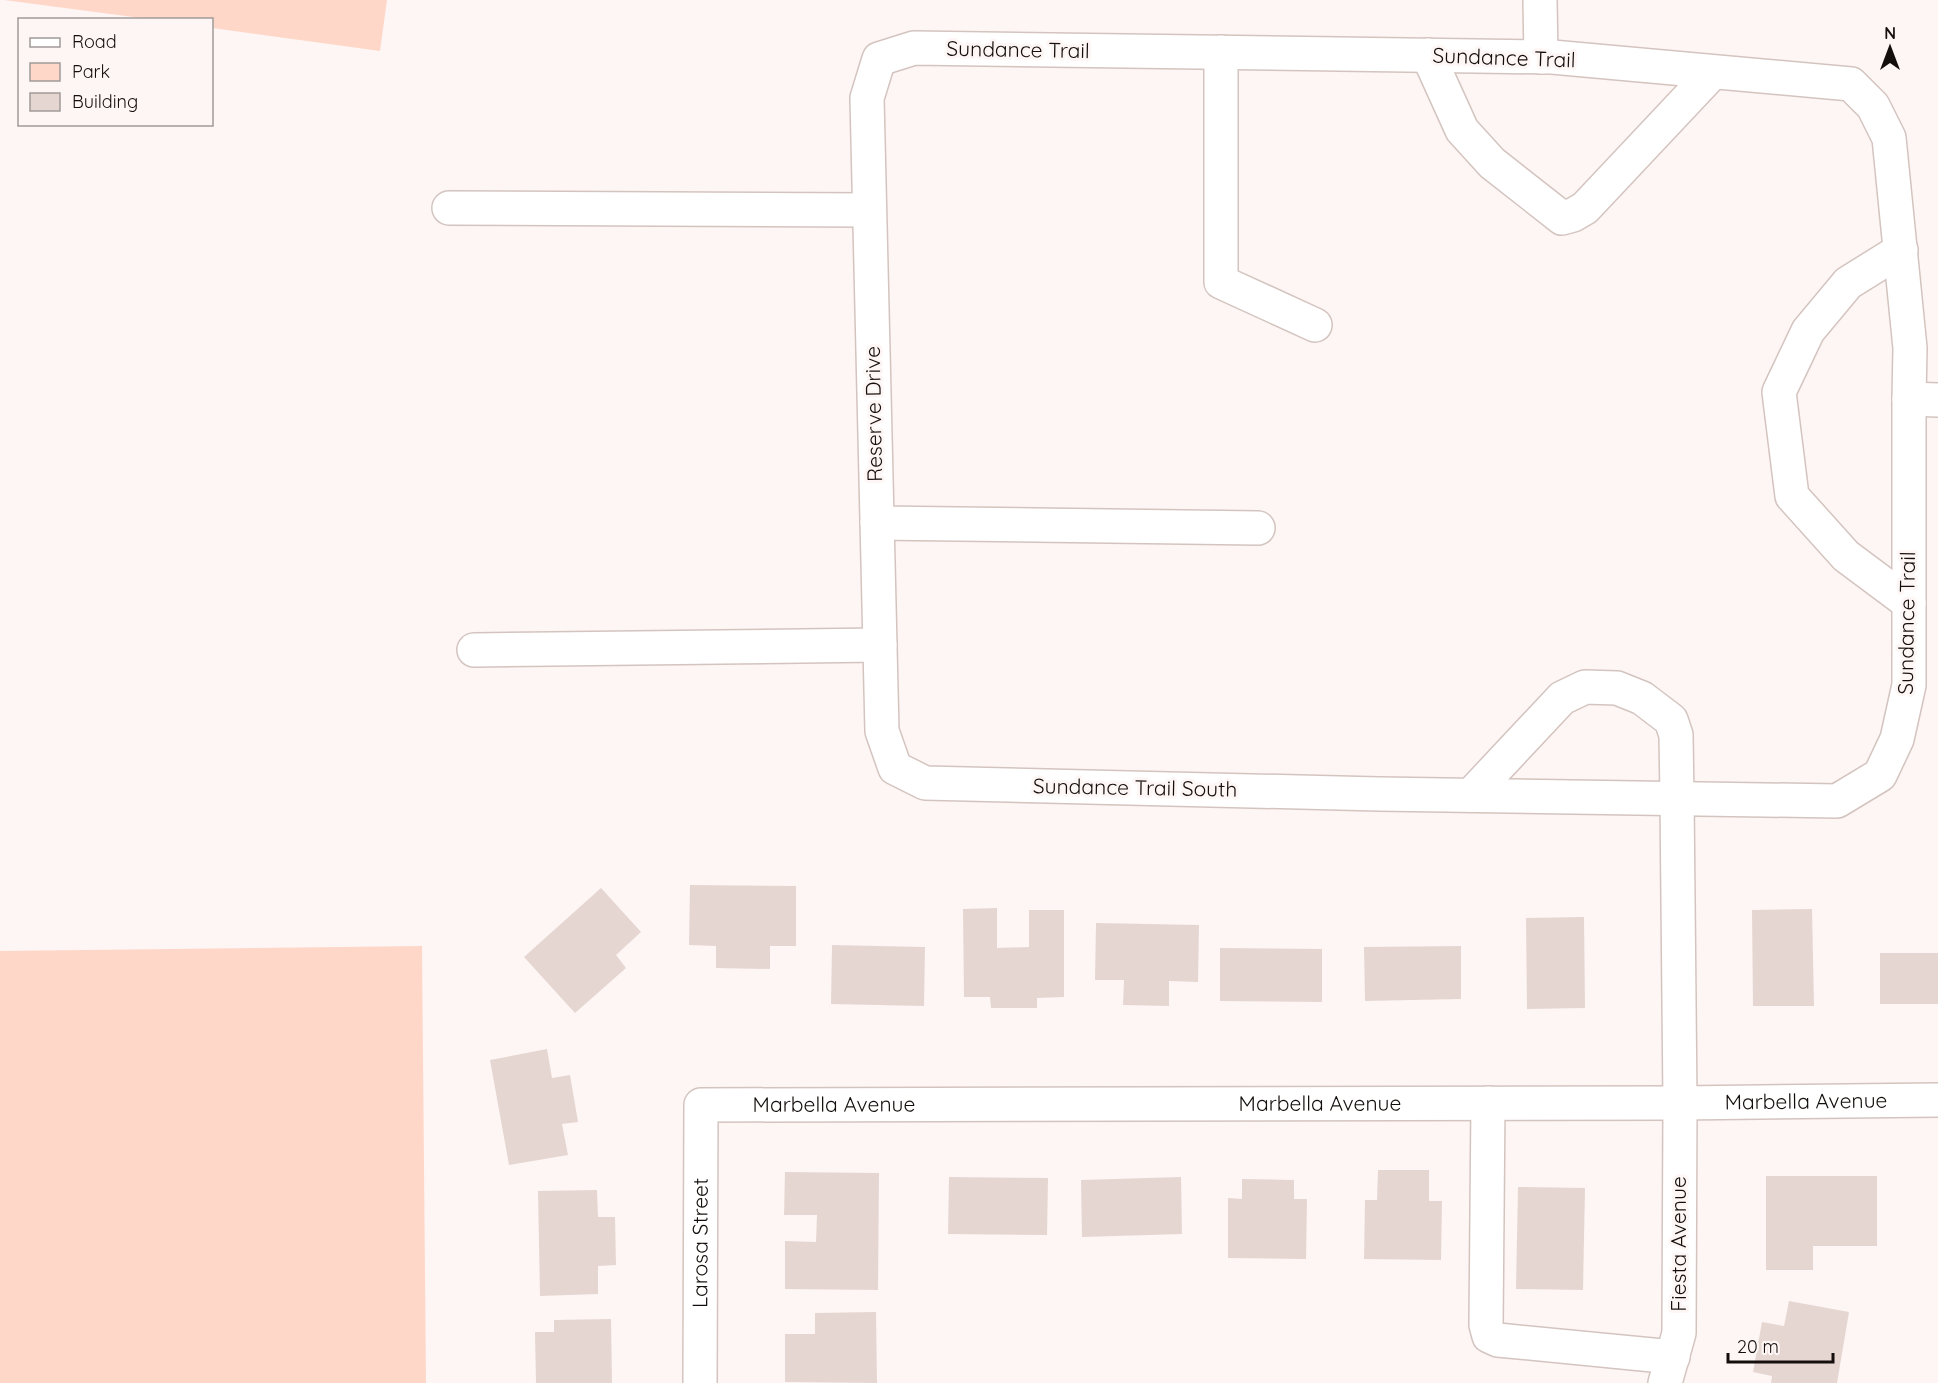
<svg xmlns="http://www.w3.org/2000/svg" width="1938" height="1383" font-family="Quicksand,sans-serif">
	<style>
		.green { fill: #ffd7c9 }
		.building { fill: #e6d6d1 }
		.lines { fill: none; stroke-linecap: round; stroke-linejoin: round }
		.minor-casing { stroke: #d4c4bf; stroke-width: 36 }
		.minor { stroke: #fff; stroke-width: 33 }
		.labels { text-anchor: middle; stroke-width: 6; stroke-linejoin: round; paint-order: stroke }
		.street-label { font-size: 21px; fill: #140f0d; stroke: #fdf6f4 }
	</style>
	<rect width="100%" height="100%" fill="#fdf6f4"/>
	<g class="green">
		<path d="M 4,0 L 387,0 L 380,51 L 212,28 L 212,20 L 148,19 Z"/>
		<path d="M 422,946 L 426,1383 L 0,1383 L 0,951 Z"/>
	</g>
	<g class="building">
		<path d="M 690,885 L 796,886 L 796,946 L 770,946 L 770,969 L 716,968 L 716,946 L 689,945 Z"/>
		<path d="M 601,888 L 641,932 L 616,955 L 626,968 L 575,1013 L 524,957 Z"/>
		<path d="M 997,908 L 997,948 L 1029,947 L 1029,910 L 1064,910 L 1064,997 L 1037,998 L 1037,1008 L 991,1008 L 990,997 L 964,997 L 963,909 Z"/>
		<path d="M 1812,909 L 1814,1006 L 1753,1006 L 1752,910 Z"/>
		<path d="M 1584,917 L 1585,1008 L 1527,1009 L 1526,918 Z"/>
		<path d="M 1096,923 L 1199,925 L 1198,982 L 1169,981 L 1169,1006 L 1123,1005 L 1124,980 L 1095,980 Z"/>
		<path d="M 832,945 L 925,947 L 924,1006 L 831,1004 Z"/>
		<path d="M 1461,946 L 1461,999 L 1365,1001 L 1364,947 Z"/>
		<path d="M 1220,948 L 1322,949 L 1322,1002 L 1220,1001 Z"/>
		<rect x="1880" y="953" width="58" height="51"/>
		<path d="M 547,1049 L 552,1078 L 570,1075 L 578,1122 L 562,1124 L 568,1155 L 509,1165 L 490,1060 Z"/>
		<path d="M 1378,1170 L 1429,1170 L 1429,1201 L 1442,1201 L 1441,1260 L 1364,1259 L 1365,1200 L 1377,1200 Z"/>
		<path d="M 785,1172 L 879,1173 L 878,1290 L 785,1289 L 785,1241 L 816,1242 L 817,1215 L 784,1215 Z"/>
		<path d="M 1766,1176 L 1877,1176 L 1877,1246 L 1813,1246 L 1813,1270 L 1766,1270 Z"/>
		<path d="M 949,1177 L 1048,1178 L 1047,1235 L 948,1234 Z"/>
		<path d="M 1181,1177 L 1182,1234 L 1082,1237 L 1081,1180 Z"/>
		<path d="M 1242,1179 L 1294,1180 L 1294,1199 L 1307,1199 L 1306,1259 L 1228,1258 L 1228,1198 L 1242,1199 Z"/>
		<path d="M 1518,1187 L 1585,1188 L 1583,1290 L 1516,1289 Z"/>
		<path d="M 597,1190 L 598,1217 L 615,1217 L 616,1265 L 598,1266 L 598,1294 L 540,1296 L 538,1191 Z"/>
		<path d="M 1789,1301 L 1849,1312 L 1837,1383 L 1771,1383 L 1772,1376 L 1753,1372 L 1762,1322 L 1784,1326 Z"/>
		<path d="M 876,1312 L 877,1383 L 785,1382 L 785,1334 L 815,1334 L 815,1313 Z"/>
		<path d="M 611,1319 L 612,1383 L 536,1383 L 535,1332 L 554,1332 L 554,1320 Z"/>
	</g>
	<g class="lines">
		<defs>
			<g id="minor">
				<path d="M 1540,0 L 1541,57"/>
				<path d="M 914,48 L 1552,57 L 1851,84 L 1873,106 L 1889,138 L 1910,348 L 1909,399 L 1909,685 L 1897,739 L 1880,775 L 1837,801 L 1379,794 L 925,783 L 895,768 L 882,731 L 867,98 L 879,59 Z"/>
				<path d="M 1221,52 L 1221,282 L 1315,325"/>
				<path d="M 1428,55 L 1462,130 L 1492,163 L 1562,218 L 1573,215 L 1585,208 L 1713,72"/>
				<path d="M 449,208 L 869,210"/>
				<path d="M 1901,250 L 1848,283 L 1808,331 L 1779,392 L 1792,496 L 1846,556 L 1909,603"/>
				<path d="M 1909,399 L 1938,400"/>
				<path d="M 877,523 L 1258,528"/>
				<path d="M 474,650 L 880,645"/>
				<path d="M 1471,795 L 1562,698 L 1585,687 L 1617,688 L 1642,698 L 1671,720 L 1676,735 L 1677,798 L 1680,1103 L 1679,1333 L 1665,1383"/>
				<path d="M 1488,1103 L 1486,1325 L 1489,1336 L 1498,1340 L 1673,1357"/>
				<path id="s1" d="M 700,1383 L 701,1105 L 1680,1103 L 1938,1100"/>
			</g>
		</defs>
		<use href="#minor" class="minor-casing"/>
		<use href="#minor" class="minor"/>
	</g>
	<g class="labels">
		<g class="street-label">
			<text transform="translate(1018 50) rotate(1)" y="7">Sundance Trail</text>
			<text transform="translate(1504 58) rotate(2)" y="7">Sundance Trail</text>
			<text transform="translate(874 414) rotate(-91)" y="7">Reserve Drive</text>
			<text transform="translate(1907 623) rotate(-89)" y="7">Sundance Trail</text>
			<text transform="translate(1135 788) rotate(1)" y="7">Sundance Trail South</text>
			<text dy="7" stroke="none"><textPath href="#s1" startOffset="1383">Marbella Avenue</textPath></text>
			<text dy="7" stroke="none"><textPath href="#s1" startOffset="897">Marbella Avenue</textPath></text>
			<text dy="7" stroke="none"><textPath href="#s1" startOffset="411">Marbella Avenue</textPath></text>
			<text dy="7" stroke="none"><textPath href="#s1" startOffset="140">Larosa Street</textPath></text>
			<text transform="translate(1679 1244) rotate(-90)" y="7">Fiesta Avenue</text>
		</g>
	</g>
	<rect x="18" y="18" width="195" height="108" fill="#fdf6f4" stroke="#a09a98" stroke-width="1.5"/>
	<rect x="30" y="38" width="30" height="9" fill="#ffffff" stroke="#a09a98" stroke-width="1.5"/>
	<text x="72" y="48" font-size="18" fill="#140f0d">Road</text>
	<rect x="30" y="63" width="30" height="18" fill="#ffd7c9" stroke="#a09a98" stroke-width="1.5"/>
	<text x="72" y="78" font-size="18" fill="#140f0d">Park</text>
	<rect x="30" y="93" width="30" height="18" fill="#e6d6d1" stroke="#a09a98" stroke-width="1.5"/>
	<text x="72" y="108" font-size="18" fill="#140f0d">Building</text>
	<g transform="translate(1890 48)" stroke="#fdf6f4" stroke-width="4.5" paint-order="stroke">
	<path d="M0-4.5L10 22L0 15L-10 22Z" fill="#140f0d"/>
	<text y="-9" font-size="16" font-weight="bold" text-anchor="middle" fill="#140f0d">N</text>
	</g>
	<path d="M1728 1353v9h105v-9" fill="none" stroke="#140f0d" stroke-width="3"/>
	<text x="1737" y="1353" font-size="18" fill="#140f0d" stroke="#fdf6f4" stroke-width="4.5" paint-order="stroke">20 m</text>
</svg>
